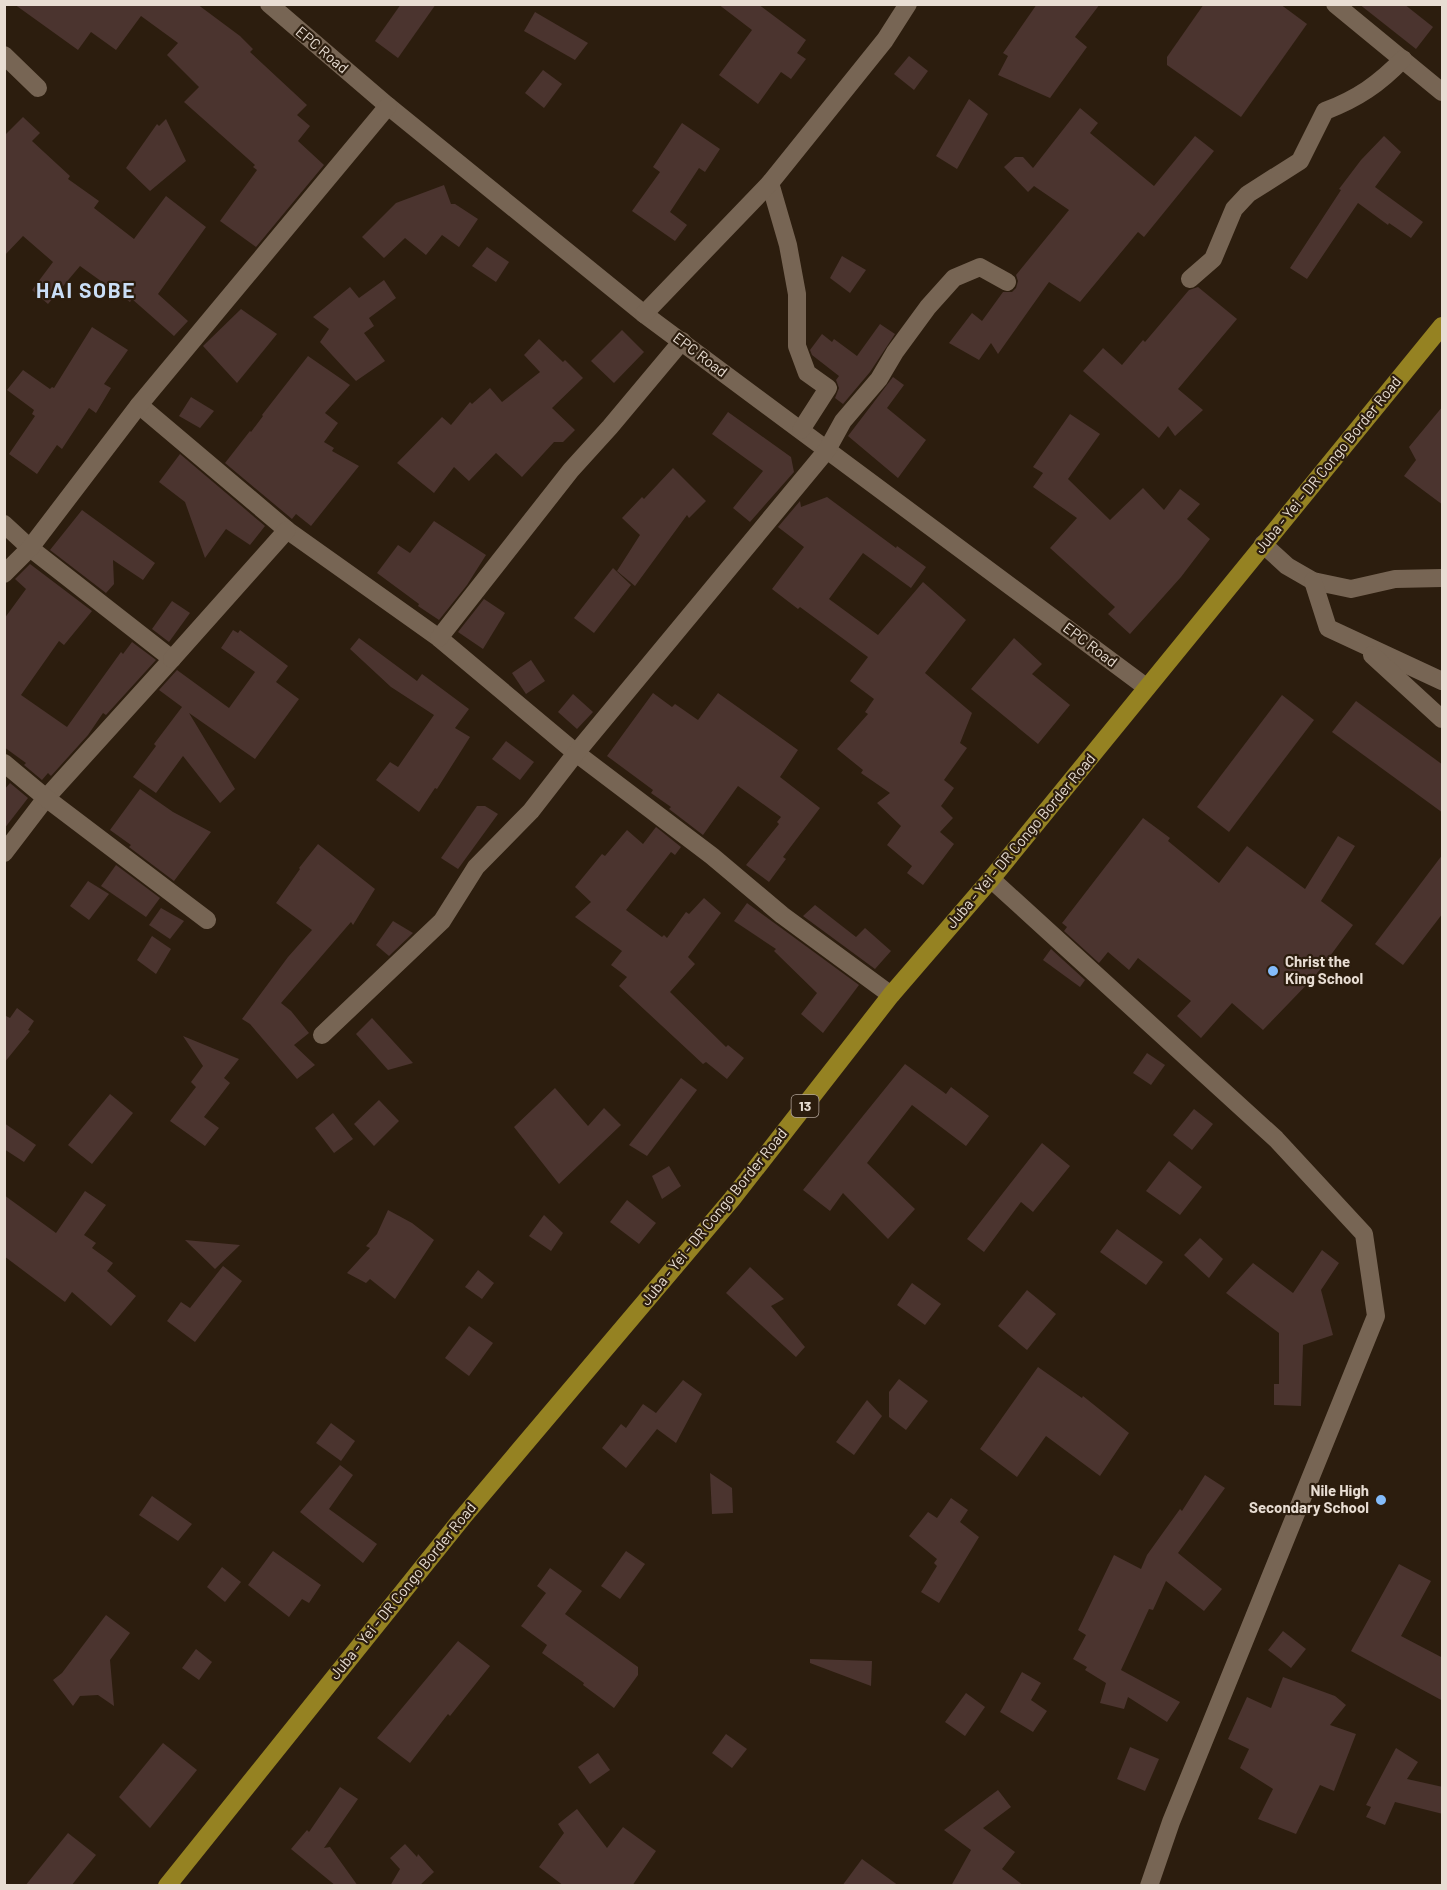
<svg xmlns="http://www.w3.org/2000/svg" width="1447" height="1890" font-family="Barlow,sans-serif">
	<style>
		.building { fill: #4b342f }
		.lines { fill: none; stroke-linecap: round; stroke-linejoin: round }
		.minor { stroke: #776554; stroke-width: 18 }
		.tertiary { stroke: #776554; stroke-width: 18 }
		.primary { stroke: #958222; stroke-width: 18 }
		.poi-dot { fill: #84bcfb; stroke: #2c1d0e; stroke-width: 2 }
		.labels { text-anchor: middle; stroke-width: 4.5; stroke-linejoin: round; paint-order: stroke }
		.shield { fill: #2c1d0e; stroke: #b0a398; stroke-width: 1.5 }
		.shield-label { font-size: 14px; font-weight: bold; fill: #e8ddd3 }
		.street-label { font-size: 15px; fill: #e8ddd3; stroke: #2c1d0e }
		.poi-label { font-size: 15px; font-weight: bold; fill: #e8ddd3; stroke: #2c1d0e; text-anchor: start }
		.district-label { font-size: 21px; font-weight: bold; letter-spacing: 1.5px; fill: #cadef6; stroke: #2c1d0e }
	</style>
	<rect width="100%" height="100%" fill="#2c1d0e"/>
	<g class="building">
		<path d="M 14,4 L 197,4 L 240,36 L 253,49 L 250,52 L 307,105 L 297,115 L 310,126 L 298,141 L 324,165 L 256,247 L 220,221 L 257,170 L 253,167 L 255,165 L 184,102 L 199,87 L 167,55 L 178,43 L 141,16 L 116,50 L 91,32 L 78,50 Z"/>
		<path d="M 401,4 L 436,4 L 398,58 L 375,41 Z"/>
		<path d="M 718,4 L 758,4 L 806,40 L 797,53 L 806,59 L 791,79 L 781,72 L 758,104 L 719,75 L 752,30 Z"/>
		<path d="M 1037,4 L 1100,4 L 1075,37 L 1087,47 L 1050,98 L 998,75 L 1008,56 L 1003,53 Z"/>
		<path d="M 1204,4 L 1280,4 L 1307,24 L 1241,117 L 1167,65 L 1167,57 Z"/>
		<path d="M 1359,4 L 1404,4 L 1433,27 L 1416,49 Z"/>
		<path d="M 535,12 L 588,43 L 575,60 L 524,31 Z"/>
		<path d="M 909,56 L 928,71 L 914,90 L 894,74 Z"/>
		<path d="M 543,70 L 562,84 L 544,108 L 525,93 Z"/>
		<path d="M 969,99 L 988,114 L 957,169 L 936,156 Z"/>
		<path d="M 1080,108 L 1098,123 L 1090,133 L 1154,186 L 1195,136 L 1214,151 L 1144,237 L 1138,232 L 1080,302 L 1049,282 L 998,354 L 991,343 L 979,360 L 949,343 L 972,313 L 982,321 L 1003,292 L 1012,292 L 1016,288 L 1018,281 L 1016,275 L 1069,210 L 1034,186 L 1028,192 L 1004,167 L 1015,157 L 1023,157 L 1033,168 Z"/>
		<path d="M 23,117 L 40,133 L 32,141 L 70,176 L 68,179 L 99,201 L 94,208 L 134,239 L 166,196 L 206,227 L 158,294 L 188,321 L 174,336 L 132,299 L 130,302 L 80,266 L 48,304 L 32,290 L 53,262 L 23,236 L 4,256 L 4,136 Z"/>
		<path d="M 166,119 L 186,161 L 150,191 L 126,168 L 157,124 L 159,126 Z"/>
		<path d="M 682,123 L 720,149 L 705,172 L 699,168 L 670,212 L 687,225 L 675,241 L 632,211 L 660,172 L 653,167 Z"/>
		<path d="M 1384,136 L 1401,152 L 1375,187 L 1423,222 L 1411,238 L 1389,223 L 1388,225 L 1358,203 L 1307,279 L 1290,268 L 1341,190 L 1339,189 L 1361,160 Z"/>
		<path d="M 444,185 L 451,204 L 455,204 L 478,219 L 459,247 L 442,235 L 426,255 L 405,238 L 384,258 L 362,237 L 396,203 Z"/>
		<path d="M 487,247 L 509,262 L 496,282 L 472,266 Z"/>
		<path d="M 842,256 L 866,270 L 850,293 L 830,278 Z"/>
		<path d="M 384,280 L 396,298 L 369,318 L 374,326 L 364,333 L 385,361 L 356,381 L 320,342 L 329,329 L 313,317 L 350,287 L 359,298 Z"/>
		<path d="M 1198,287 L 1237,319 L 1178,389 L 1203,410 L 1175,436 L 1168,426 L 1159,438 L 1083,371 L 1103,348 L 1122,365 L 1143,340 L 1145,342 L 1189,290 Z"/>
		<path d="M 241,309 L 277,334 L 237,383 L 203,346 Z"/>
		<path d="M 880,324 L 895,334 L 870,372 L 843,404 L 835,398 L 839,388 L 836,380 L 839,376 L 812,355 L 810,350 L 822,334 L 832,342 L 834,339 L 857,356 Z"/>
		<path d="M 92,327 L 128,350 L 104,384 L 111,388 L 96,413 L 89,408 L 62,449 L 57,445 L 37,474 L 9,454 L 35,416 L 32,414 L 34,410 L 7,390 L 23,370 L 50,389 L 52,387 L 54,388 Z"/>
		<path d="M 622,330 L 644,352 L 614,383 L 591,361 Z"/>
		<path d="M 539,339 L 563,362 L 565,360 L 583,378 L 552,408 L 575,430 L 563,442 L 554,442 L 522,477 L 496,453 L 469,481 L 454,467 L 434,493 L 397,463 L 442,417 L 451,425 L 470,402 L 472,404 L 490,388 L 502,402 L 540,372 L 524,355 Z"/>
		<path d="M 308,356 L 350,385 L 325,413 L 338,423 L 324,442 L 334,448 L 332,451 L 359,466 L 311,526 L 296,514 L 292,519 L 225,463 L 250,431 L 251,432 L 263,416 L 262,415 Z"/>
		<path d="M 893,377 L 904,385 L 887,408 L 926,440 L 898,478 L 848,436 Z"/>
		<path d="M 191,397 L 214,411 L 200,428 L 179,416 Z"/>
		<path d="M 1443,406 L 1443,505 L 1404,476 L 1416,460 L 1409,447 Z"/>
		<path d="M 728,412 L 791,457 L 794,472 L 750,522 L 733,508 L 763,471 L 712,434 Z"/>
		<path d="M 1070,414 L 1100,434 L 1068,479 L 1110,520 L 1143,488 L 1164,510 L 1180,489 L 1200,504 L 1187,519 L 1210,539 L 1181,577 L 1130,634 L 1108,614 L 1115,607 L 1050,548 L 1077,518 L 1033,487 L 1043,473 L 1033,467 Z"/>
		<path d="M 180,454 L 265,526 L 250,545 L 226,529 L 205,558 L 185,502 L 159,482 Z"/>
		<path d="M 673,468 L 706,501 L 689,518 L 687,515 L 635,586 L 617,571 L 640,535 L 622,518 L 642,497 L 644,499 Z"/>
		<path d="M 827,497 L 896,548 L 897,546 L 926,567 L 911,588 L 863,553 L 829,599 L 878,635 L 923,582 L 966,620 L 925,673 L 972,713 L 960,743 L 967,748 L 944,780 L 954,788 L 941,806 L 953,818 L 940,832 L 954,844 L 923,885 L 907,873 L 912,866 L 887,845 L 901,826 L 877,803 L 890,793 L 861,773 L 863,770 L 837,749 L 868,714 L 865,712 L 874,699 L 850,681 L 868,657 L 800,607 L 798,609 L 772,589 L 804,547 L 778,527 L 800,501 L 801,507 Z"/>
		<path d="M 82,510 L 155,563 L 143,580 L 113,560 L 114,584 L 106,593 L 50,550 Z"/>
		<path d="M 434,521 L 486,555 L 467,585 L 439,620 L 418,606 L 419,604 L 377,573 L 398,545 L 410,553 Z"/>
		<path d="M 30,564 L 92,611 L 64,645 L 59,641 L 21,695 L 67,727 L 121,652 L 123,654 L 132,642 L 156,660 L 106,715 L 103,713 L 88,735 L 51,776 L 48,773 L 42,780 L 24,765 L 26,763 L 4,747 L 4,619 L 26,589 L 15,579 Z"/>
		<path d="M 613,568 L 631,585 L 594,633 L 574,618 Z"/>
		<path d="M 484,599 L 505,613 L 483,649 L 458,632 Z"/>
		<path d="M 172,601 L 190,613 L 169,642 L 152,629 Z"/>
		<path d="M 233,630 L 238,633 L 240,630 L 288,666 L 276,682 L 299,699 L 255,759 L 189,713 L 235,789 L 220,803 L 183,756 L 156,793 L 133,777 L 156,746 L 154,744 L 182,707 L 159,690 L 177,670 L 229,708 L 255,672 L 221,648 Z"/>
		<path d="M 359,638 L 417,681 L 422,674 L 469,709 L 455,728 L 470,737 L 437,789 L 435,788 L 419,812 L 376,780 L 390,762 L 398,767 L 434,715 L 391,687 L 350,649 Z"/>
		<path d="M 1014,638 L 1042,664 L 1032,674 L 1070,705 L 1038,744 L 971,689 Z"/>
		<path d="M 531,660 L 545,681 L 526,694 L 512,673 Z"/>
		<path d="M 653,693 L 672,707 L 675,704 L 698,720 L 718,693 L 798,750 L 780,777 L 820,808 L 783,857 L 786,859 L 769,882 L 746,865 L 779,824 L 777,822 L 781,817 L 738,786 L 703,835 L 669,809 L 671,807 L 651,793 L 653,790 L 607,756 Z"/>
		<path d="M 573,694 L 593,712 L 577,729 L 558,712 Z"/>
		<path d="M 1282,695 L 1314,720 L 1229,832 L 1197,807 Z"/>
		<path d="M 1356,701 L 1443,765 L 1443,813 L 1332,732 Z"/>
		<path d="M 506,741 L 534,762 L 520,780 L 492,759 Z"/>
		<path d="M 10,783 L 28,798 L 4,829 L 4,790 Z"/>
		<path d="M 140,789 L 173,812 L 211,832 L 174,881 L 129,847 L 131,845 L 110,830 Z"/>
		<path d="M 477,806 L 485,806 L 498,814 L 458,869 L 441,858 Z"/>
		<path d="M 1143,818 L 1170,838 L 1168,841 L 1219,883 L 1247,846 L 1305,889 L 1338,836 L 1355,846 L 1321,901 L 1353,925 L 1316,975 L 1263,1030 L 1232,1003 L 1201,1038 L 1177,1016 L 1191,1001 L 1138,958 L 1129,970 L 1108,952 L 1099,963 L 1064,931 L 1067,927 L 1062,923 Z"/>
		<path d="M 656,827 L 681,847 L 675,855 L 671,852 L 626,910 L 662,937 L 664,935 L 667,938 L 686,912 L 689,914 L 704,898 L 721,913 L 688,957 L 695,964 L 670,992 L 726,1047 L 728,1045 L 744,1058 L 727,1079 L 706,1062 L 703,1064 L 619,986 L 627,977 L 611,965 L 622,951 L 575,917 L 591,902 L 575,887 L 602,854 L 605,856 L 627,830 L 643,844 Z"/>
		<path d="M 318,844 L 375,889 L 353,925 L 351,922 L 281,1003 L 291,1011 L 309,1033 L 294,1045 L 315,1065 L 297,1079 L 250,1024 L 242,1019 L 288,957 L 312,930 L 276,903 L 300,869 L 299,868 Z"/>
		<path d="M 1443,854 L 1443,913 L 1403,965 L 1375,944 Z"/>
		<path d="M 116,865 L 160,898 L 146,917 L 101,886 Z"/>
		<path d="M 88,881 L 109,894 L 89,920 L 70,906 Z"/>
		<path d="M 747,903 L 859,985 L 823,1033 L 801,1014 L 817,993 L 774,951 L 776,949 L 734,921 Z"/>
		<path d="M 815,905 L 856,937 L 865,928 L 891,951 L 875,969 L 803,916 Z"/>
		<path d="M 161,908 L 184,921 L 170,939 L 149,925 Z"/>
		<path d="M 393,921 L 413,933 L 389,956 L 376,945 Z"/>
		<path d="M 152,936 L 171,949 L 156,974 L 137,960 Z"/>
		<path d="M 1051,949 L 1085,980 L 1080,987 L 1043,960 Z"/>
		<path d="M 17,1008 L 34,1021 L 28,1030 L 30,1031 L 4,1063 L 4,1015 L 10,1018 Z"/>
		<path d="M 372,1018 L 413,1063 L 388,1070 L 356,1034 Z"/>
		<path d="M 183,1036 L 239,1059 L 224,1078 L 230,1083 L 204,1117 L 219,1128 L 205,1146 L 170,1121 L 196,1087 L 191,1082 L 203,1066 Z"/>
		<path d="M 1147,1053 L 1165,1065 L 1151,1085 L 1133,1073 Z"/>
		<path d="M 905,1064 L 946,1094 L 951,1087 L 989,1116 L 966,1146 L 912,1105 L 867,1163 L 915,1209 L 888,1239 L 843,1193 L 830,1211 L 803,1190 Z"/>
		<path d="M 681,1078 L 697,1090 L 647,1156 L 629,1145 Z"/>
		<path d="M 555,1088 L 588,1126 L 604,1108 L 621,1125 L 559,1184 L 514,1127 Z"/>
		<path d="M 110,1094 L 133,1113 L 92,1164 L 68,1145 Z"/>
		<path d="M 379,1100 L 399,1121 L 374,1146 L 354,1124 Z"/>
		<path d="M 1194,1109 L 1213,1124 L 1192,1150 L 1173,1135 Z"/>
		<path d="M 333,1113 L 353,1139 L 334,1153 L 315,1128 Z"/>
		<path d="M 4,1123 L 36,1145 L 24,1162 L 4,1149 Z"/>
		<path d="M 1042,1143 L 1070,1166 L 1033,1212 L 1021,1202 L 984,1252 L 967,1239 Z"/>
		<path d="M 1169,1161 L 1202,1187 L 1180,1215 L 1146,1191 Z"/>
		<path d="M 669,1166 L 681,1186 L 662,1199 L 652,1176 Z"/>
		<path d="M 85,1191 L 106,1205 L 84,1235 L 96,1243 L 92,1248 L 113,1263 L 107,1271 L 136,1296 L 111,1326 L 72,1292 L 65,1302 L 4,1256 L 4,1195 L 56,1233 Z"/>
		<path d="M 627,1200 L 656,1223 L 639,1244 L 610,1222 Z"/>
		<path d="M 388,1210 L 412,1223 L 434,1240 L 395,1299 L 370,1279 L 366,1283 L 347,1273 L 370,1248 L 366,1246 L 377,1234 Z"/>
		<path d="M 544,1215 L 563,1233 L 551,1251 L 529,1236 Z"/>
		<path d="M 1117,1229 L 1163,1262 L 1146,1285 L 1100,1252 Z"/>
		<path d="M 1200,1238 L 1223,1259 L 1209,1278 L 1184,1255 Z"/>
		<path d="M 185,1240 L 240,1245 L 215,1269 Z"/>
		<path d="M 1322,1250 L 1339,1263 L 1321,1290 L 1333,1335 L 1303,1345 L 1301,1406 L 1274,1405 L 1274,1384 L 1279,1384 L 1279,1333 L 1226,1293 L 1253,1263 L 1293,1293 Z"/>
		<path d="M 223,1266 L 242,1281 L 195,1342 L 167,1321 L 181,1302 L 190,1308 Z"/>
		<path d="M 750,1267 L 784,1299 L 771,1306 L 805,1347 L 796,1357 L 726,1293 Z"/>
		<path d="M 478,1270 L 494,1283 L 482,1299 L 465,1287 Z"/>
		<path d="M 912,1283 L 941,1304 L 925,1325 L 897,1305 Z"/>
		<path d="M 1027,1290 L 1056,1314 L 1027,1350 L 998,1326 Z"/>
		<path d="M 469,1326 L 493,1343 L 469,1376 L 445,1358 Z"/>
		<path d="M 1038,1367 L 1082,1398 L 1083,1396 L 1129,1433 L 1100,1476 L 1046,1436 L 1017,1477 L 980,1449 Z"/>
		<path d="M 899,1379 L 928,1401 L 906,1430 L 889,1417 L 889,1392 Z"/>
		<path d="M 683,1380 L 702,1394 L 676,1443 L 657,1429 L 626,1468 L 602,1448 L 621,1424 L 626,1428 L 643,1404 L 656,1413 Z"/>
		<path d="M 867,1400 L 882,1416 L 854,1455 L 836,1442 Z"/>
		<path d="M 331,1423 L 355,1441 L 341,1461 L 316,1443 Z"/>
		<path d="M 340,1465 L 353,1475 L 329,1509 L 377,1544 L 363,1563 L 300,1512 Z"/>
		<path d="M 710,1473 L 732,1488 L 733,1513 L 712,1514 Z"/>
		<path d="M 1205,1475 L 1225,1488 L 1178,1553 L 1222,1589 L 1204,1611 L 1166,1581 L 1153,1610 L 1149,1609 L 1121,1670 L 1180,1702 L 1167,1722 L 1128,1697 L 1124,1709 L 1100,1703 L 1106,1683 L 1085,1670 L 1087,1667 L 1073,1659 L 1086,1635 L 1078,1630 L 1114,1555 L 1141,1569 L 1147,1555 L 1180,1509 L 1182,1511 Z"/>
		<path d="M 152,1496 L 192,1524 L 178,1541 L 139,1515 Z"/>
		<path d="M 951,1498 L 968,1510 L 960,1522 L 979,1537 L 939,1603 L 921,1592 L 937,1566 L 934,1563 L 937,1559 L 909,1536 L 928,1512 L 937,1518 Z"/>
		<path d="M 273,1551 L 321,1585 L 309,1603 L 302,1599 L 289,1617 L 248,1585 Z"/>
		<path d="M 626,1551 L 645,1564 L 620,1599 L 601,1586 Z"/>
		<path d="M 1399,1564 L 1431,1581 L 1401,1636 L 1443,1658 L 1443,1701 L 1351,1651 Z"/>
		<path d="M 222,1567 L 241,1582 L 225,1602 L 207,1587 Z"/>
		<path d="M 550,1568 L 582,1591 L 565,1614 L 638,1667 L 638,1675 L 614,1708 L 583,1685 L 584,1683 L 542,1653 L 547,1645 L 521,1626 L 546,1593 L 537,1586 Z"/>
		<path d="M 106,1615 L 130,1633 L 110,1660 L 114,1706 L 98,1695 L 80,1696 L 73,1706 L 53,1680 L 62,1673 Z"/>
		<path d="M 1283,1631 L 1306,1649 L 1291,1668 L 1268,1650 Z"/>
		<path d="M 458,1641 L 490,1666 L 450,1716 L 448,1714 L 410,1763 L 377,1738 Z"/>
		<path d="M 196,1649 L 212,1662 L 199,1680 L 182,1668 Z"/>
		<path d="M 810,1659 L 872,1661 L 871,1686 L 810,1663 Z"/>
		<path d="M 1022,1672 L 1041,1683 L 1031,1700 L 1047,1711 L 1033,1732 L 1000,1712 Z"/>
		<path d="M 1283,1677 L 1335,1696 L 1346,1705 L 1330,1725 L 1356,1734 L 1334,1791 L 1320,1785 L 1296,1834 L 1258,1819 L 1273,1789 L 1240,1768 L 1249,1749 L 1228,1739 L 1247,1697 L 1271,1708 Z"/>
		<path d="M 966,1693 L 985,1707 L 965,1736 L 945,1722 Z"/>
		<path d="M 726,1734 L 747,1749 L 732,1768 L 712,1753 Z"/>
		<path d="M 163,1743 L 197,1770 L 150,1828 L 119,1797 Z"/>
		<path d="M 1130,1747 L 1159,1759 L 1145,1791 L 1117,1779 Z"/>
		<path d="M 1396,1748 L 1418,1762 L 1407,1779 L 1443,1787 L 1443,1814 L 1395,1802 L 1385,1825 L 1366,1817 L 1371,1807 L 1366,1805 Z"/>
		<path d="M 598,1753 L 610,1770 L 590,1784 L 578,1767 Z"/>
		<path d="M 340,1787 L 358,1799 L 324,1848 L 330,1847 L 358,1886 L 336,1886 L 291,1849 L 307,1830 L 309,1832 Z"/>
		<path d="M 998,1790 L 1011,1807 L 983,1828 L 1015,1852 L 1002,1869 L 1024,1886 L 951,1886 L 971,1850 L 944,1830 Z"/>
		<path d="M 577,1809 L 607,1848 L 623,1827 L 656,1851 L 632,1886 L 564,1886 L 539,1867 L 564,1833 L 558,1824 Z"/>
		<path d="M 68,1833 L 96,1855 L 71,1886 L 25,1886 Z"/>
		<path d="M 405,1844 L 417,1857 L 418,1854 L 434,1872 L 419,1886 L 390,1886 L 400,1869 L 390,1858 Z"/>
		<path d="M 862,1859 L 899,1886 L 842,1886 Z"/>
	</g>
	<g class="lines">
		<g class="minor">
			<path d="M 269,4 L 388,106 L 644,314 L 1146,687"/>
			<path d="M 1335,4 L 1442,92"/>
			<path d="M 4,55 L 38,88"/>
			<path d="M 770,183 L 788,245 L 797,294 L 797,346 L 807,373 L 828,388 L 801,430"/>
			<path d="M 1190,279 L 1213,259 L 1234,209 L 1248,194 L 1300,161 L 1325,111 C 1357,99 1379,84 1403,59"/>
			<path d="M 644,314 L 770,183 L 885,40 L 908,4"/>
			<path d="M 139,405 L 287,530 L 439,638 L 576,753 L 712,856 L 782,915 L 891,995"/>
			<path d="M 4,524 L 30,548 L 172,659 L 46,798 L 4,853"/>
			<path d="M 1263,544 L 1287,566 L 1313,581 L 1351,589 L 1395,579 L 1442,578"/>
			<path d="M 4,574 L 30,548 L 139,405 L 388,106"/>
			<path d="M 1313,581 L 1328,628 L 1442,681"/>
			<path d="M 439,638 L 571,470 L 610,427 L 682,341"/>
			<path d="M 1372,655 L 1442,719"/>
			<path d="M 172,659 L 287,530"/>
			<path d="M 4,763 L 46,798 L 207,920"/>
			<path d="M 322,1035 L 442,921 L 476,867 L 531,811 L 576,753 L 827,450 L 843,421 L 879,379 L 895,352 L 928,307 L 954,278 L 980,267 L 1007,282"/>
		</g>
		<path class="tertiary" d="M 991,879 L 1276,1139 L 1364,1234 L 1376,1316 L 1171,1822 L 1149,1886"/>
		<path class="primary" d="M 167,1886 L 463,1517 L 732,1199 L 891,995 L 991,879 L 1442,326"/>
	</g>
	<g class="poi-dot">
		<circle cx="1273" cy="971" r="6"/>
		<circle cx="1381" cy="1500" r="6"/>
	</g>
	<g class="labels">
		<rect class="shield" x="791.5" y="1095" width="27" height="22" rx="4.5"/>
		<g class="shield-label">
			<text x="805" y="1111">13</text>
		</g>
		<g class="street-label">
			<text transform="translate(322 50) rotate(40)" y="5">EPC Road</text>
			<text transform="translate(700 355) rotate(37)" y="5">EPC Road</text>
			<text transform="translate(1328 465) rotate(-51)" y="5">Juba - Yei - DR Congo Border Road</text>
			<text transform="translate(1090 645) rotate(37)" y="5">EPC Road</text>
			<text transform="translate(1021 841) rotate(-50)" y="5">Juba - Yei - DR Congo Border Road</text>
			<text transform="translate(714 1217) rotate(-51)" y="5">Juba - Yei - DR Congo Border Road</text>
			<text transform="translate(403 1591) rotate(-51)" y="5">Juba - Yei - DR Congo Border Road</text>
		</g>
		<g class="poi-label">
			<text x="1285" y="967">Christ the<tspan x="1285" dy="17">King School</tspan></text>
			<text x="1369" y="1496" text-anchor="end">Nile High<tspan x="1369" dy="17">Secondary School</tspan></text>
		</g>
		<g class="district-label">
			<text x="86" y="298">HAI SOBE</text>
		</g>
	</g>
	<rect width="1447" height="1890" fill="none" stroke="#e8ddd3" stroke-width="12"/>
</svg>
